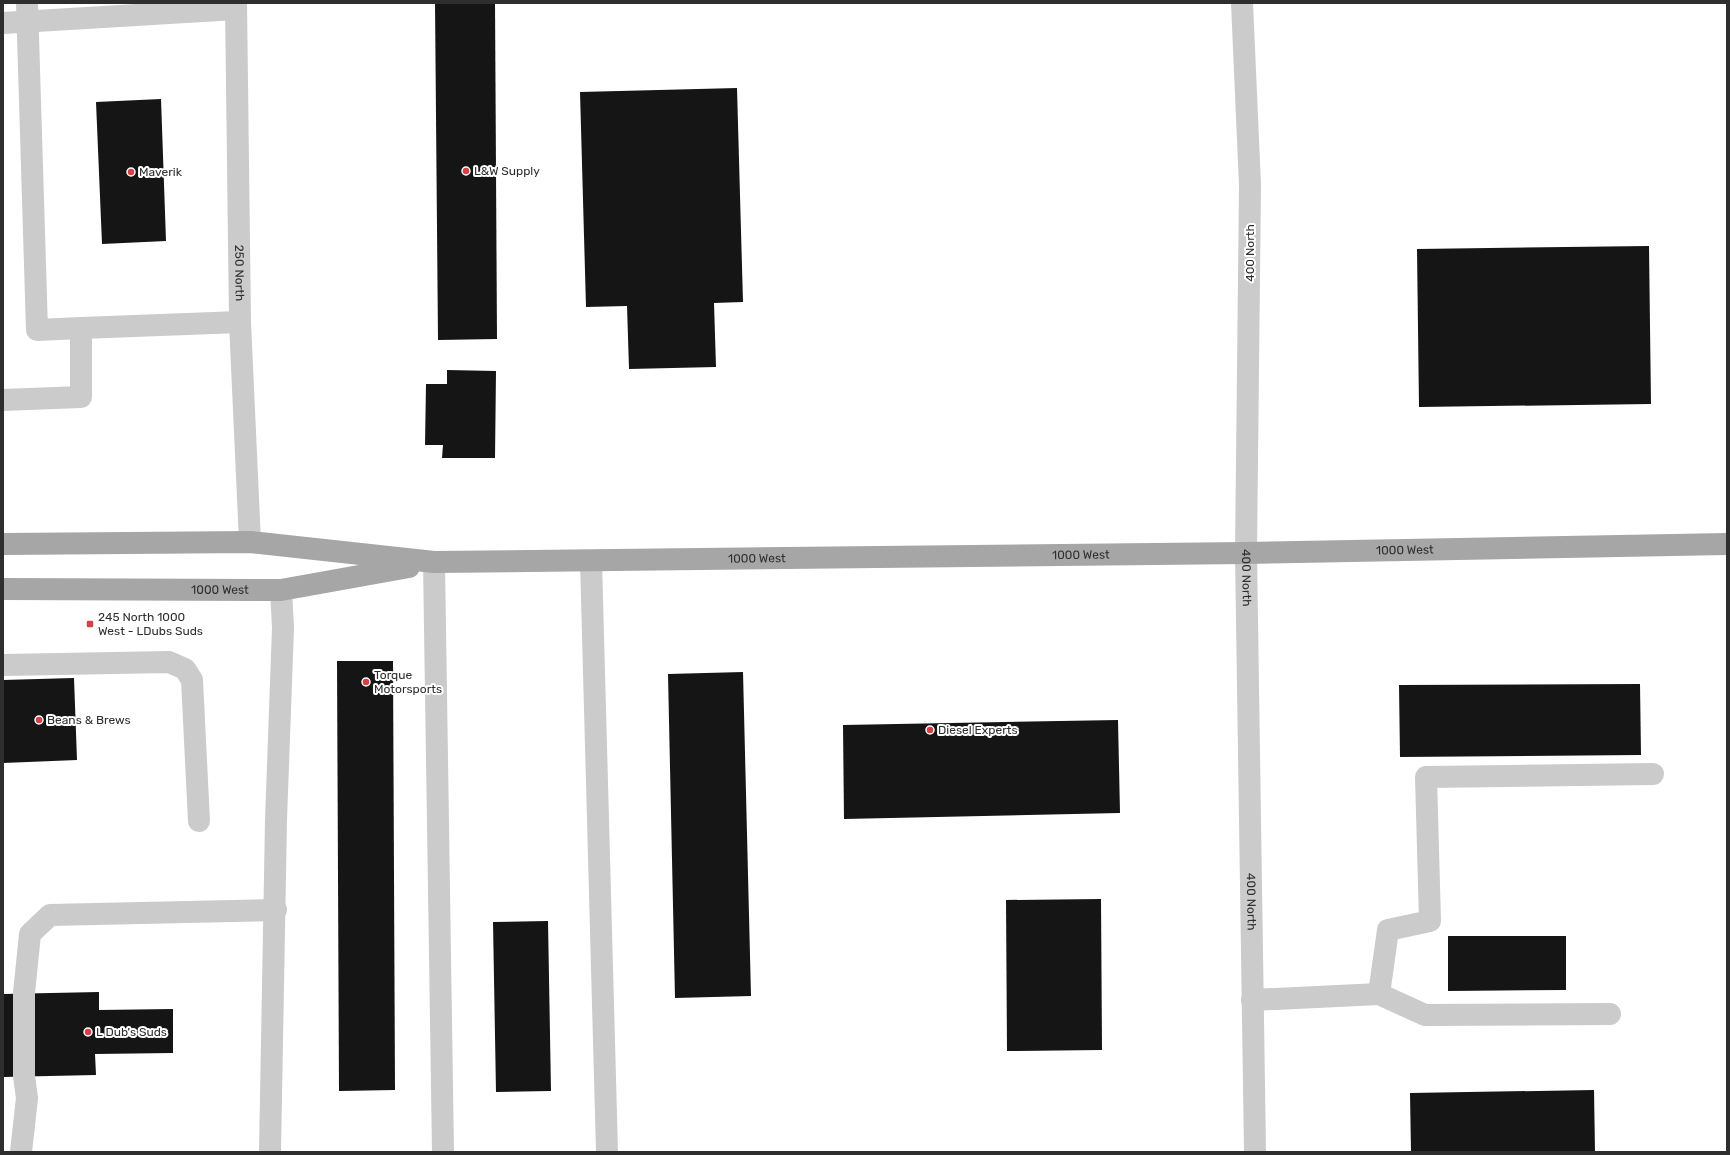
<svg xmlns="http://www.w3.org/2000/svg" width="1730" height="1155" font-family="Rubik,sans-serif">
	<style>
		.building { fill: #151515 }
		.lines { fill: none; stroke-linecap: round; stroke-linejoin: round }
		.minor { stroke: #cbcbcb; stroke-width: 22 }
		.major { stroke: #a6a6a6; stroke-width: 22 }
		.poi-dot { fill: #d44147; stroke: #fff; stroke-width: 1.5 }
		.labels { text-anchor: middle; stroke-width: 4; stroke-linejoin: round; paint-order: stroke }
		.poi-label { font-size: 12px; fill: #2e2e2e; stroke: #fff; text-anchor: start }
		.street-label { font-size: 12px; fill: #2e2e2e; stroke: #fff }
	</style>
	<rect width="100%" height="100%" fill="#fff"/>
	<g class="building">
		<path d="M 435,3 L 495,3 L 497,339 L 438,340 Z"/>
		<path d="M 737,88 L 743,302 L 714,303 L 716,367 L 629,369 L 627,306 L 586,307 L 580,92 Z"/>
		<path d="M 161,99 L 166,241 L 102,244 L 96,102 Z"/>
		<path d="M 1649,246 L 1651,404 L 1419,407 L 1417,249 Z"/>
		<path d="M 447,370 L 496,371 L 495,458 L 442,458 L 443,445 L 425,445 L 426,384 L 447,384 Z"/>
		<path d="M 337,661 L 393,661 L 395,1090 L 339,1091 Z"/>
		<path d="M 743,672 L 751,996 L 675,998 L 668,674 Z"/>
		<path d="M 74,678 L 77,760 L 3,763 L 3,680 Z"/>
		<path d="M 1640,684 L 1641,755 L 1400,757 L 1399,685 Z"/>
		<path d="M 1118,720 L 1120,813 L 844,819 L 843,725 Z"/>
		<path d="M 1101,899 L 1102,1050 L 1007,1051 L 1006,900 Z"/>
		<path d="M 548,921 L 551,1091 L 496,1092 L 493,922 Z"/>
		<path d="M 1448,936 L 1566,936 L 1566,990 L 1448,991 Z"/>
		<path d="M 99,992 L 99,1010 L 173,1009 L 173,1053 L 95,1054 L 96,1075 L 3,1077 L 3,994 Z"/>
		<path d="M 1594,1090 L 1595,1152 L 1411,1152 L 1410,1093 Z"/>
	</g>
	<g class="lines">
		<g class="minor">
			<path d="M 27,3 L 37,330 L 81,328"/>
			<path id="s1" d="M 236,3 L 240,322 L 250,542"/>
			<path id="s2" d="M 1242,3 L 1250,185 L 1246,553 L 1255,1152"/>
			<path d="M 3,23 L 236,9"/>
			<path d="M 3,400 L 81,397 L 81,328 L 240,322"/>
			<path d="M 591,561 L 607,1152"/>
			<path d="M 434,562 L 443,1152"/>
			<path d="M 3,665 L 169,662 L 185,669 L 192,680 L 199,821"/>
			<path d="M 1379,994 L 1425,1015 L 1610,1014"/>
			<path d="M 1252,1000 L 1379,994 L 1388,930 L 1430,921 L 1426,777 L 1653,774"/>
			<path d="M 21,1152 L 27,1098 L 24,1076 L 24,993 L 30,934 L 50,915 L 276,910"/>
			<path d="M 270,1152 L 276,820 L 283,628 L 281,590"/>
		</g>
		<g class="major">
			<path id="s3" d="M 3,544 L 250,542 L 434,562 L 1246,553 L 1727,544"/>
			<path id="s4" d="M 3,589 L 281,590 L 409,567"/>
		</g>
	</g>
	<g class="poi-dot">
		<circle cx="466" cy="171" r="4"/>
		<circle cx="131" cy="172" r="4"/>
		<rect x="86" y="620" width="8" height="8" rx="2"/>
		<circle cx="366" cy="682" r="4"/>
		<circle cx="39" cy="720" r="4"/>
		<circle cx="930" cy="730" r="4"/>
		<circle cx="88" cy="1032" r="4"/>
	</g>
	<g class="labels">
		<g class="poi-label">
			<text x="474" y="175">L&amp;W Supply</text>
			<text x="139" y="176">Maverik</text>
			<text x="98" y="621">245 North 1000<tspan x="98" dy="14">West - LDubs Suds</tspan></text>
			<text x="374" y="679">Torque<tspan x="374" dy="14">Motorsports</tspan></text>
			<text x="47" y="724">Beans &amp; Brews</text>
			<text x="938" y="734">Diesel Experts</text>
			<text x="96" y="1036">L Dub's Suds</text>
		</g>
		<g class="street-label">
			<text transform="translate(1250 253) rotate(-90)" y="4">400 North</text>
			<text dy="4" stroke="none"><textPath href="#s1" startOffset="270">250 North</textPath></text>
			<text dy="4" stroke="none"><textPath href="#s3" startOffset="1403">1000 West</textPath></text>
			<text dy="4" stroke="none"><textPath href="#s3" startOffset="1079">1000 West</textPath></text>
			<text dy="4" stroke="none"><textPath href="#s3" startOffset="755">1000 West</textPath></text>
			<text dy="4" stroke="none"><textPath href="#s2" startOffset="575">400 North</textPath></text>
			<text dy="4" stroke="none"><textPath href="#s4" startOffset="217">1000 West</textPath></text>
			<text dy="4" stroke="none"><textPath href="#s2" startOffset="899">400 North</textPath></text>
		</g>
	</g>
	<rect width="1730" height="1155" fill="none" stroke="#2e2e2e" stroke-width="8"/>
</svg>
